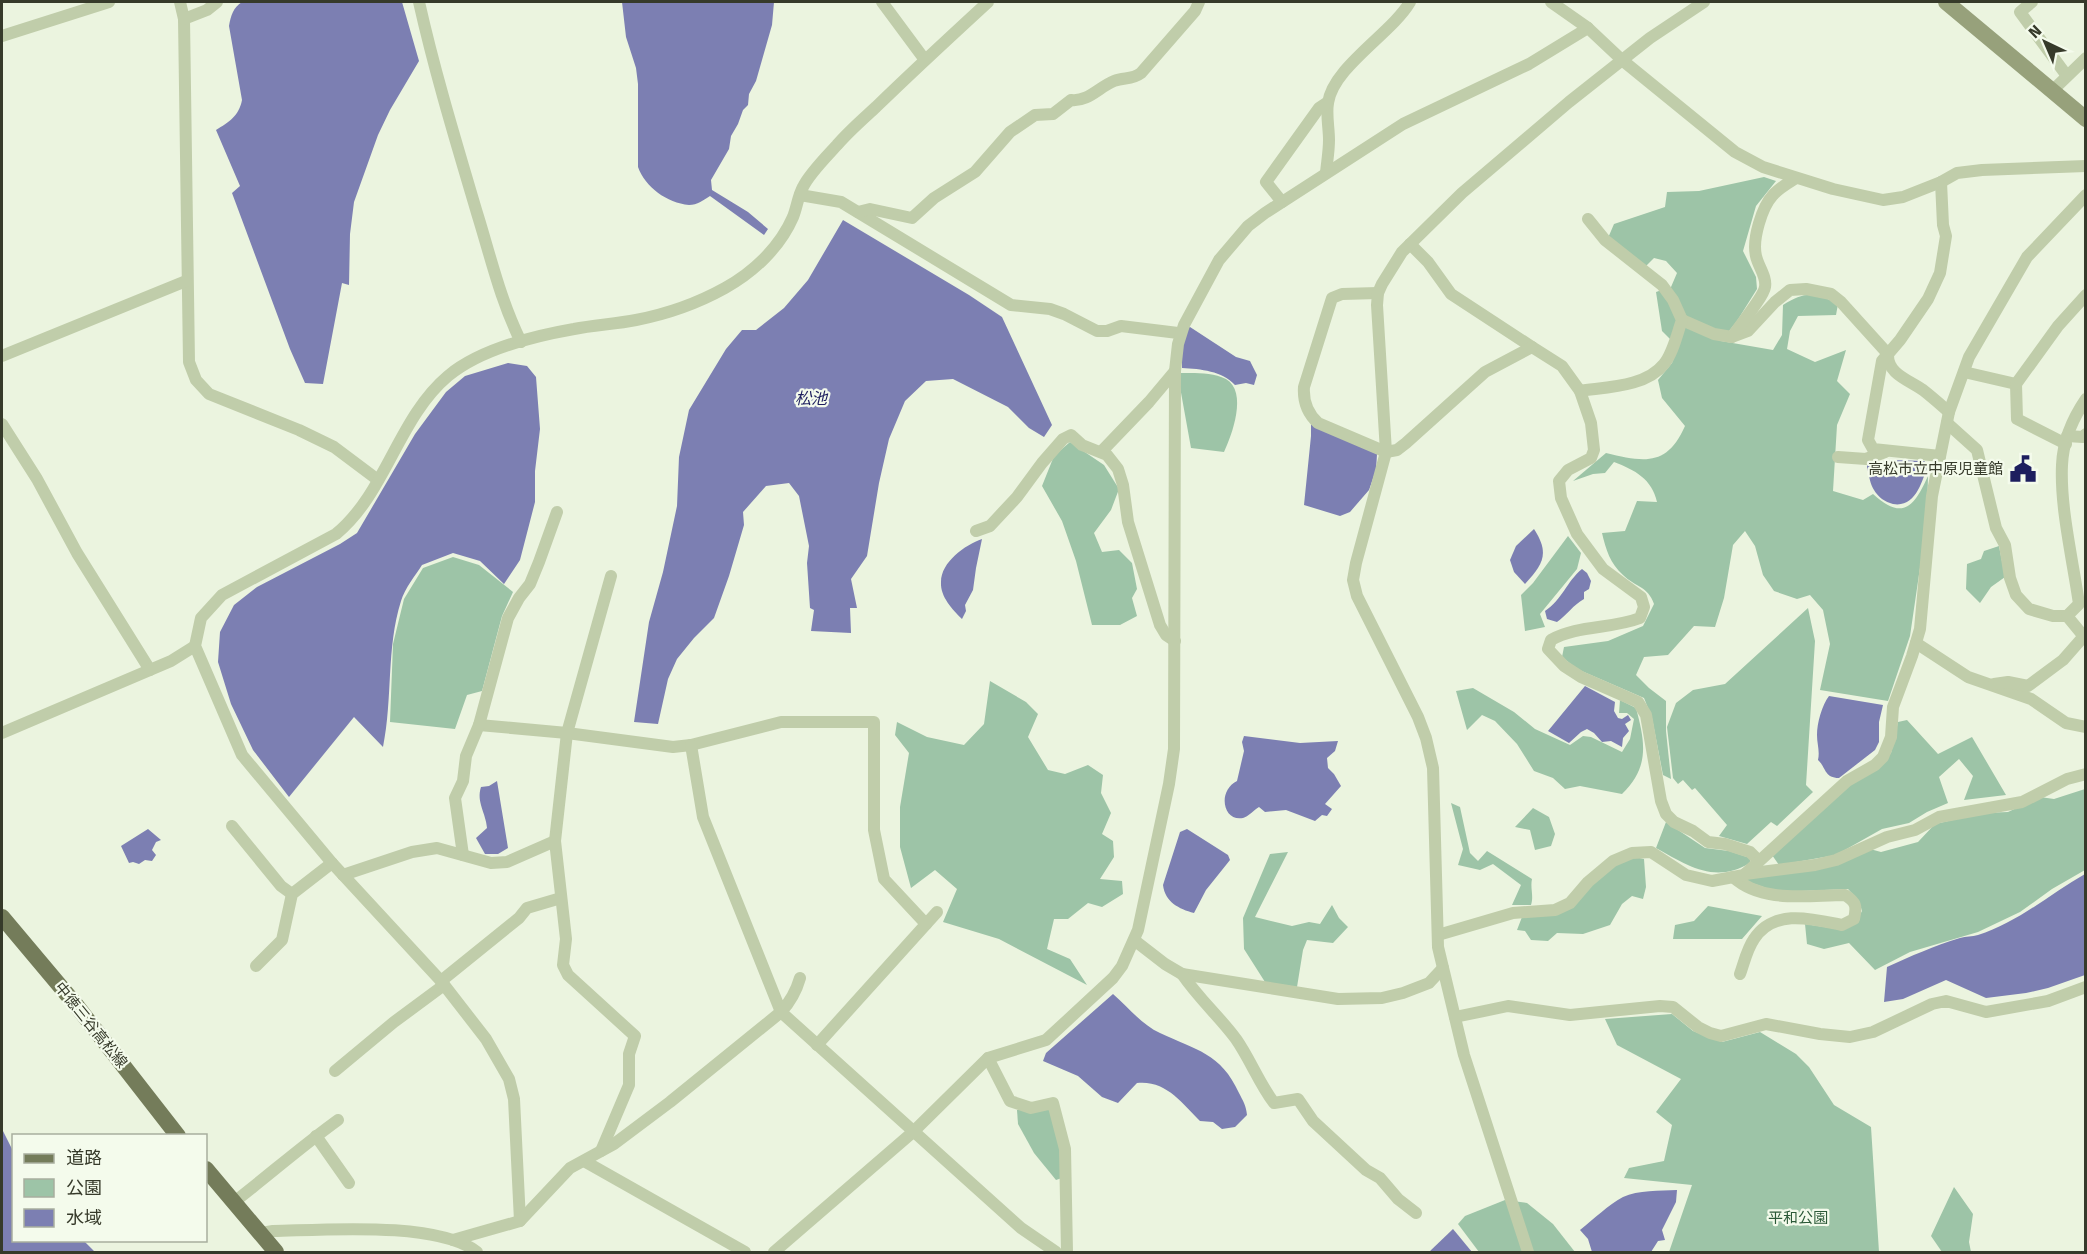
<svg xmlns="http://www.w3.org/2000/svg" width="2087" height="1254" font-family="'Fira Sans','Noto Sans JP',sans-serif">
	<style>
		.green { fill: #9dc4a7 }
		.water { fill: #7c7fb2 }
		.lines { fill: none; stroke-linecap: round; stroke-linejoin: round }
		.minor { stroke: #c0cdaa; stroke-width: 12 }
		.secondary { stroke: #97a17b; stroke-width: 16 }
		.primary { stroke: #747c5a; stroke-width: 16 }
		.labels { text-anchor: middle; stroke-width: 4.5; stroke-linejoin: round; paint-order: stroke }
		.poi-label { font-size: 15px; fill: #363a2a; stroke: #f4fbec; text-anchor: end }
		.street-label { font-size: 15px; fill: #363a2a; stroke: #f4fbec }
		.park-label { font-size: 15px; fill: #2c5a38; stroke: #f4fbec }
		.water-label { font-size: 16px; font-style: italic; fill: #1d1e5e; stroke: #f4fbec }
	</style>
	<rect width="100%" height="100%" fill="#ebf4df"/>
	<g class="green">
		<path d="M 1764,177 L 1776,181 L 1756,206 L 1743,251 L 1756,277 L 1757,289 L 1737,321 L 1721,341 L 1773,350 L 1782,335 L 1783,305 C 1805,291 1815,292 1838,304 L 1836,315 L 1798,316 L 1790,331 L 1787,349 L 1815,362 L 1846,350 L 1837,381 L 1850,394 L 1837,425 L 1833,491 L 1863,500 L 1873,494 C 1903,521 1914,507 1928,476 L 1927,520 L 1910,636 L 1888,701 L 1820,690 L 1830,644 L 1823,610 L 1810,595 L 1797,599 L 1774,591 L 1763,575 L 1755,546 L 1745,531 L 1733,545 L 1724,598 L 1715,627 L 1694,626 L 1668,655 L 1644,657 L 1636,675 L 1649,688 L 1666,701 L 1666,731 L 1671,779 L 1663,775 L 1652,718 L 1644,698 L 1577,669 L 1562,657 L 1564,647 L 1608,641 L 1643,626 L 1654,604 C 1648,586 1635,587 1623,575 C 1610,563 1606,550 1602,533 L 1625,531 L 1637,501 L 1657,502 C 1652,479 1635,470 1614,462 L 1605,473 L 1593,474 L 1573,481 L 1606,453 C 1644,462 1667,467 1685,426 L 1662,398 L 1658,380 L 1672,363 L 1678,347 L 1662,331 L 1656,292 L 1671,287 L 1677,273 L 1666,261 L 1654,258 L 1646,266 L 1608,238 L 1614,224 L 1665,207 L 1667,192 L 1699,191 Z"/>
		<path d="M 1180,373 C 1195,373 1212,372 1226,379 C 1248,392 1232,435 1224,452 L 1191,448 L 1180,387 Z"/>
		<path d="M 1070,442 L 1104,465 L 1119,489 L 1111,510 L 1094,533 L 1102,552 L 1119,550 L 1132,563 L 1137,589 L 1132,598 L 1137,616 L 1120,625 L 1092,625 L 1076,561 L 1062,521 L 1042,486 L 1054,456 Z"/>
		<path d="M 1568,536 L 1581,553 L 1577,569 L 1540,614 L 1545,627 L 1525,631 L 1521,595 L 1533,583 Z"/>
		<path d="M 1999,546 L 2005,577 L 1991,587 L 1980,603 L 1966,589 L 1967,564 L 1981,559 L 1984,551 Z"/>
		<path d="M 453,557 L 479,565 L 513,592 L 502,616 L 482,691 L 467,695 L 455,729 L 390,722 L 393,644 L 404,599 L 423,568 Z"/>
		<path d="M 1808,608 L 1815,641 L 1806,785 L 1813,792 L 1777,826 L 1771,822 L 1747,844 L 1719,836 L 1727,825 L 1695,788 L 1692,790 L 1683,780 L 1678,784 L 1673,778 L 1667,727 L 1676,703 L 1693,690 L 1725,684 Z"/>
		<path d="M 990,681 L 1026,702 L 1038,714 L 1028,737 L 1048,770 L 1065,774 L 1088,765 L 1103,775 L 1101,793 L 1111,813 L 1102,834 L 1113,841 L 1114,857 L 1100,879 L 1122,881 L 1123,894 L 1102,907 L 1088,903 L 1068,919 L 1054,919 L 1047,949 L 1070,959 L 1087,985 L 999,939 L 943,922 L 957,889 L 935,870 L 911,888 L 900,847 L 900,807 L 909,753 L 895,735 L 897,722 L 927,737 L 964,745 L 984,724 Z"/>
		<path d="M 1473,688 L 1514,712 L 1535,729 L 1570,745 L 1583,736 L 1591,737 L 1622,752 L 1630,739 L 1634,719 L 1627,713 L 1619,713 L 1620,700 L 1636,708 C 1645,742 1650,767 1622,794 L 1580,786 L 1565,789 L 1553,778 L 1534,771 L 1517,744 L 1495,721 L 1482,715 L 1467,730 L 1456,691 Z"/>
		<path d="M 1907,720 L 1938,754 L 1972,737 L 2006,795 L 1964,800 L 1973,776 L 1959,759 L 1939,777 L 1948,803 L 1927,812 L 1909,823 L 1882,829 L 1836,855 L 1779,865 L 1772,855 L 1849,786 L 1891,753 L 1898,722 Z"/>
		<path d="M 2085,789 L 2085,870 L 2052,889 L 2020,912 L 1978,932 L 1910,952 L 1875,970 L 1849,943 L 1824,949 L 1807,944 L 1805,924 L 1837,929 L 1855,924 L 1862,911 L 1859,901 L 1848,889 L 1778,892 L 1743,880 L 1870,849 L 1881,852 L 1918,842 L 1935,824 L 1984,813 L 2008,812 L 2040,797 L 2054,799 Z"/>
		<path d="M 1451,803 L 1460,807 L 1470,853 L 1478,861 L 1487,851 L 1532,879 C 1530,888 1534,896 1531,905 L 1512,905 L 1521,885 L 1493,864 L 1480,870 L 1458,865 L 1463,849 Z"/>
		<path d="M 1533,808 L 1549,817 L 1555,834 L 1551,846 L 1535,850 L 1530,830 L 1515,827 Z"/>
		<path d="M 1666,822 L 1705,848 L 1729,851 L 1750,858 L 1750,863 C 1715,884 1688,866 1656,848 Z"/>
		<path d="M 1288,852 L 1255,917 L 1292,926 L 1309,922 L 1320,924 L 1332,905 L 1339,918 L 1348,927 L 1333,943 L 1307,940 L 1303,950 L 1297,987 L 1265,982 L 1244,949 L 1243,918 L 1270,854 Z"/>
		<path d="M 1631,856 L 1644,859 L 1646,887 L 1643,899 L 1632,896 L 1622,904 L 1610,925 L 1583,934 L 1557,933 L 1548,941 L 1531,940 L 1525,931 L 1517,930 L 1522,917 L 1556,913 L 1613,866 Z"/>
		<path d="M 1708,906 L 1762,916 L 1742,939 L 1673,939 L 1675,925 L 1694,921 Z"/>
		<path d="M 1672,1014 L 1693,1031 L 1722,1042 L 1760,1032 L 1796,1054 L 1809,1067 L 1834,1105 L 1871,1127 L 1879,1252 L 1669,1252 L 1692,1185 L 1624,1178 L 1629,1168 L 1664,1161 L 1672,1125 L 1656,1112 L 1681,1079 L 1617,1045 L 1605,1019 Z"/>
		<path d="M 1051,1107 L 1063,1150 L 1062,1178 L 1056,1180 L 1034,1153 L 1018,1124 L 1017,1110 Z"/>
		<path d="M 1954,1187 L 1973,1214 L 1969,1242 L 1971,1252 L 1942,1252 L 1931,1236 Z"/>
		<path d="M 1505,1200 L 1527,1203 L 1553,1224 L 1575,1252 L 1479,1252 L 1458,1224 L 1465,1216 Z"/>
	</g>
	<g class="water">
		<path d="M 242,2 L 402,2 L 419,61 L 390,110 L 378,135 L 354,202 L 350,234 L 349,285 L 342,283 L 323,384 L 305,383 L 290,349 L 232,193 L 240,186 L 216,130 C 229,122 239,116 242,100 L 229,26 C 231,15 233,8 242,2 Z"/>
		<path d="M 622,2 L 774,2 L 772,25 L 756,81 L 749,94 L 748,105 L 743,110 L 738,124 L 731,136 L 729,149 L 711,180 L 712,190 L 748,212 L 768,229 L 764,235 L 710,196 C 704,200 697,205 689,205 C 667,203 645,187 638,167 L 638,84 L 636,68 L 626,37 Z"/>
		<path d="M 843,220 L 969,295 L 1002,317 L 1052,425 L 1044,437 L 1029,428 L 1008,407 L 953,379 L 926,381 L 905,401 L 889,439 L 879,483 L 867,556 L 851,579 L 857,608 L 850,608 L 851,633 L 811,631 L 814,610 L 810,608 L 807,563 L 809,546 L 799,496 L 789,483 L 766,486 L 743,512 L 744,525 L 729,576 L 714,618 L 694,638 L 677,659 L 668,679 L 658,724 L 634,722 L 649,622 L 663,572 L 677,506 L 679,457 L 689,410 L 726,349 L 742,330 L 756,330 L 784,308 L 808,280 Z"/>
		<path d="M 1190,327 L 1236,357 L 1250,361 L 1257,375 L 1254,385 L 1246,383 L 1235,385 C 1222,371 1201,369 1182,368 L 1182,347 L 1188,328 Z"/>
		<path d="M 508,363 L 527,366 L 536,377 L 540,429 L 535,471 L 535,502 L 520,560 L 504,584 L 480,561 L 453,553 L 422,565 C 415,576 405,588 401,601 C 386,649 393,698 383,747 L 354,717 L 289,797 L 253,750 L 231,704 L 218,662 L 220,632 L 234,605 L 257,587 L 340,544 L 357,533 L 415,434 L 446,392 L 465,376 Z"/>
		<path d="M 1311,424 L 1377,454 L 1376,470 L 1369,490 L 1350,512 L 1340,516 L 1304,505 L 1311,436 Z"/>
		<path d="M 1890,460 L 1924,461 L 1928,465 C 1922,481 1916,508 1893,504 C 1885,502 1878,497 1874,490 C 1870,484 1869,475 1867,467 L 1867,464 Z"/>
		<path d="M 1534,529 C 1550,554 1543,564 1525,584 L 1514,572 L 1510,560 L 1516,546 Z"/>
		<path d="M 982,539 L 976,568 L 973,590 L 965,605 L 966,611 L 962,619 C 953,610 940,597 941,582 C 941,562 965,545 982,539 Z"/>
		<path d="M 1582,569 L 1587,573 L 1591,581 L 1589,589 L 1584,592 L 1584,599 C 1573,605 1567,615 1557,622 L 1547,619 L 1545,611 C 1562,600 1567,581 1582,569 Z"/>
		<path d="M 1585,686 L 1615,702 L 1614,711 L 1618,718 L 1622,719 L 1628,715 L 1631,720 L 1625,724 L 1629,731 L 1623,738 L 1622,747 L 1611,741 L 1602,742 L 1594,733 L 1587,729 L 1581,732 L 1569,743 L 1548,731 Z"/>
		<path d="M 1829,696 L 1883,705 L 1879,722 L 1879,742 L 1875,750 L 1839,778 C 1824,778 1826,767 1818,760 C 1820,751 1817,744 1817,735 C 1817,723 1822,705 1829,696 Z"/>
		<path d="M 1244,736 L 1300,743 L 1338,741 L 1335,751 L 1327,758 L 1328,768 L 1334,774 L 1341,786 L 1325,804 L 1332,809 L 1327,816 L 1322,815 L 1315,821 L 1286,810 L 1265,812 L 1259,807 C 1254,810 1248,817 1243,818 C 1223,822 1217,791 1237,781 L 1244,751 L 1242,742 Z"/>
		<path d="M 497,781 L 508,848 L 498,854 L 485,854 L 476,838 L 487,828 C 486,813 476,802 481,787 L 489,786 Z"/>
		<path d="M 148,829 L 161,840 L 156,842 L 152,850 L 156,855 L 152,861 L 145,860 L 139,864 L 133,862 L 129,863 L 121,846 Z"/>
		<path d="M 1187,829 L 1228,855 L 1230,860 L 1206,890 L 1194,913 C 1179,909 1165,902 1163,885 L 1180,832 Z"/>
		<path d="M 2085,874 L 2085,975 L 2048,988 L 2026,993 L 1986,998 L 1946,980 L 1903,999 L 1884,1002 L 1887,967 C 1911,956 1934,946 1960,938 C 1966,936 1972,937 1978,935 C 2017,923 2050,894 2085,874 Z"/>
		<path d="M 1113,994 C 1128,1007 1142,1025 1160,1033 C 1196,1050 1221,1053 1239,1093 C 1243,1101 1246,1105 1247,1115 L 1235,1127 L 1222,1129 L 1213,1122 L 1200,1121 C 1182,1103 1166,1080 1137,1083 L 1118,1103 L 1102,1097 L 1078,1076 L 1043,1061 L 1046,1053 Z"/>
		<path d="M 2,1129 L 13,1151 L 14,1240 L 84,1241 L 95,1252 L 2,1252 Z"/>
		<path d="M 1677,1190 L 1676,1202 L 1662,1230 L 1665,1240 L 1658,1241 L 1651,1252 L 1592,1252 L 1588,1239 L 1580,1230 C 1594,1219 1608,1205 1623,1197 C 1638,1190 1660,1191 1677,1190 Z"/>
		<path d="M 1453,1229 L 1472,1252 L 1429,1252 Z"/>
	</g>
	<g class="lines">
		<g class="minor">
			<path d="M 180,2 L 184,19 L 189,362 L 196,380 L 209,394 L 299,430 L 334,447 L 378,480"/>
			<path d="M 419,2 C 435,73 456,142 477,213 C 491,258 500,299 521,342"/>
			<path d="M 882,2 L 925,60"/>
			<path d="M 1551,2 L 1588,28"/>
			<path d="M 2032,2 L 2020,12 L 2067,76"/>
			<path d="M 184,19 L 207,10 L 217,2"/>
			<path d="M 2,36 L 109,2"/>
			<path d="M 2052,91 L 2086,58"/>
			<path d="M 1326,173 C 1327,162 1329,151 1329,140 C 1329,128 1326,115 1328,103 C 1333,67 1392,33 1410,2"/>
			<path d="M 800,195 L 841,202 L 1011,305 L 1050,309 L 1064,314 L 1097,331 L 1107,331 L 1121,326 L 1178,333"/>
			<path d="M 1282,202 L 1266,182 L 1319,108 L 1328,102"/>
			<path d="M 858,212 L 870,209 L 912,218 L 934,198 L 975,172 L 1010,132 L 1035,115 L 1053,114 L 1071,100 C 1088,102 1099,87 1114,81 C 1124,77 1132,80 1141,73 L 1195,11 L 1199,2"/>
			<path d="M 1410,244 L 1428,262 L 1451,294 L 1532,347 L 1562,366 L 1580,391 L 1591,423 L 1594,450 L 1591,458 L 1568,470 L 1559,481 L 1561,498 L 1577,534 L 1603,569 L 1641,597 L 1644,607 L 1640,618 C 1612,629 1577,625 1551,640 L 1548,649 L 1564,666 L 1581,677 L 1638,702 L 1646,715 L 1661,801 L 1666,814 L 1674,822 L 1693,831 L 1708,842 L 1725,844 L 1750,852 L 1759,861"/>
			<path d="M 1378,293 L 1342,294 L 1332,298 L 1304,387 C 1303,401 1307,413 1318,423 L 1386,452 L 1397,450 L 1406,443 L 1485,372 L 1532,347"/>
			<path d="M 1682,320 L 1714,334 L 1732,337 L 1748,331 L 1775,302 L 1790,290 L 1806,289 L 1831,294 L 1841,302 L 1888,354 C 1887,374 1909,380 1923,390 C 1932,397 1941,405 1949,412"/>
			<path d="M 1732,337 C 1738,328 1764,296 1765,287 C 1767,277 1758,266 1756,256 C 1752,239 1762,207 1773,195 C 1779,188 1788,183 1796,178"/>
			<path d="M 2,356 L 186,281"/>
			<path d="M 1964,372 L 2016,384 L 2017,419 L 2066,444"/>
			<path d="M 2016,384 L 2058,326 L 2086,295"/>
			<path d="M 1580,391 C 1606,387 1646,387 1664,364 C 1673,353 1677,334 1682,320 L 1673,300 L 1662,285 L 1605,240 L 1588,219"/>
			<path d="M 1947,423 L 1977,450 L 1996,528 L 2005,545 L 2010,578 L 2016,595 L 2029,609 L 2053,616 L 2067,616 L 2079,604 C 2073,561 2060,508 2062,465 C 2063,441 2073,418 2086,399"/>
			<path d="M 2,424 L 37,479 L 77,553 L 150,670"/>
			<path d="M 2067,436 L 2083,437 L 2086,434"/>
			<path d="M 1101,452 L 1149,402 L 1175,371"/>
			<path d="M 1940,456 L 1873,449 L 1868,440 L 1882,361 L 1900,340 L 1928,299 L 1940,273 L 1946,236 L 1943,225 L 1941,182"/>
			<path d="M 1838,457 L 1866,459 L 1885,452"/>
			<path d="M 976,531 L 990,526 L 1017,497 L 1042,463 L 1063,439 L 1071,435 L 1082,445 L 1107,455 L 1118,469 L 1123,485 L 1128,522 L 1160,625 L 1166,635 L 1175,641"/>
			<path d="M 2067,616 L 2081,633 L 2086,635"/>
			<path d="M 1916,643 L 1968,677 L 2031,699 L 2066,723 L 2086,727"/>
			<path d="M 1994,684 L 2008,682 L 2028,686 L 2063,660 L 2085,635"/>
			<path d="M 479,725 L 567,733 L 673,747 L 691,745 L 781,722 L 874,722 L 874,830 L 884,879 L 926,924"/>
			<path d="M 2,733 L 171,661 L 195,646"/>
			<path d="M 691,745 L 703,817 L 781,1012 C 791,1001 796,992 800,978"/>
			<path d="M 232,826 L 281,886 L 292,894"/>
			<path d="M 463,855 L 455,798 L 463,781 L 466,756 L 479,725 L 508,618 L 519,598 L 530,584 L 539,562 L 557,512"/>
			<path d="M 1745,874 L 1815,865 L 1836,860 L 1887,837 L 1915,830 L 1939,817 L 2022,802 L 2067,779 L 2086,774"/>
			<path d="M 343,875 L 412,852 L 437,848 L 491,863 L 507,862 L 555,841"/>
			<path d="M 1733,877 C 1763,904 1808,895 1845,895 C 1856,902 1857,906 1854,919 L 1842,925 C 1813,919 1774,908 1754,939 C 1747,949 1744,963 1740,974"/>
			<path d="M 1438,935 L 1513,913 L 1555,910 L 1570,903 L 1588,882 L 1613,861 L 1632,853 L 1651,852 L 1686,875 L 1712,881 L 1744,875 L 1847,781 L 1875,765 L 1883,757 L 1891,737 L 1893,707 L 1912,656 L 1920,629 L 1932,496 L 1949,412 L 1969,357 L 2027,257 L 2086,195"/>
			<path d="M 1134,940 L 1165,964 L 1182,974 L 1338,999 L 1382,998 L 1403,993 L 1429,983 L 1443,968"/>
			<path d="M 256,966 L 282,940 L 292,894 L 332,863"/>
			<path d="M 1182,974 C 1199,999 1219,1016 1236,1039 C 1250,1059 1259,1083 1274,1103 L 1298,1099 L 1313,1121 L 1366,1170 L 1380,1178 L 1398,1199 L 1416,1213"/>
			<path d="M 441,981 L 519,918 L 527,908 L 561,898"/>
			<path d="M 1455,1017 L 1508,1006 L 1570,1015 L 1660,1006 L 1673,1007 L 1698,1027 L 1710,1033 L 1721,1036 L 1766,1024 L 1820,1034 L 1850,1037 L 1873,1032 L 1932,1004 L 1946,1001 L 1986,1012 L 2048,1001 L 2086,987"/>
			<path d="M 817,1045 L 937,912"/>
			<path d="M 988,1058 L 1010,1101 L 1031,1108 L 1053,1103 L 1065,1149 L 1067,1252"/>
			<path d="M 335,1071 L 394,1022 L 444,985"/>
			<path d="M 316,1136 L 349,1183"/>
			<path d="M 601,1151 L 629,1085 L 629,1054 L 635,1036 L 568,975 L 563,965 L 566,939 L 555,841 L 567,733 L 611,576"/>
			<path d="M 584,1161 L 745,1252"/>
			<path d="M 234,1202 C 269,1175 302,1146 338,1120"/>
			<path d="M 520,1221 L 514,1099 L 509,1079 L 486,1039 L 441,981 L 332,863 L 242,755 L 195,646 L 201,618 L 222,595 L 336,534 C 386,493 398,418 448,376 C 479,350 534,336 574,329 C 594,325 616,324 636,320 C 667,314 698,303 725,288 C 754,272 780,247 793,217 C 797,207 798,196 803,187 C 809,174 827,156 837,145 C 849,131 863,119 876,107 C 913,71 951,36 988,2"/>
			<path d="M 261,1233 L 273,1231 C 324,1230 437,1221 477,1252"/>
			<path d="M 453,1240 L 520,1221 L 570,1168 L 614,1144 L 670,1102 L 781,1012 L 1021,1228 L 1056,1252"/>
			<path d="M 774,1252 L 913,1132 L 988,1058 L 1046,1040 L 1113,978 L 1122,966 L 1138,930 L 1169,784 L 1174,749 L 1175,371 L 1178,344 L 1184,325 L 1219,260 L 1248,226 L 1265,213 L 1403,124 L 1529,64 L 1588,28 L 1622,60 L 1735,152 L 1763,167 L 1833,189 L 1883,200 L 1903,197 L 1941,182 L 1957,173 L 1982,170 L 2086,166"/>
			<path d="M 1528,1252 L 1464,1055 L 1438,947 L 1433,768 L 1426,738 L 1418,717 L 1357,596 L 1353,580 L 1356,563 L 1386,452 L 1377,305 L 1378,293 L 1382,284 L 1402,252 L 1462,193 L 1569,102 L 1650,38 L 1704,2"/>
		</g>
		<path class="secondary" d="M 1946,2 L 2086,119"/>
		<g class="primary">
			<path d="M 2,917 L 76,1005 L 178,1136"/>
			<path d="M 206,1169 L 276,1252"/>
		</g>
	</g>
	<defs>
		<symbol id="civic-bare" viewBox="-9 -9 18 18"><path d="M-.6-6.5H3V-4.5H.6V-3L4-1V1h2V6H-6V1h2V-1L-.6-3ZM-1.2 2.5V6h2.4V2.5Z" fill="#1d1e5e" stroke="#f4fbec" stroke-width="2.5" paint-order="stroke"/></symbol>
	</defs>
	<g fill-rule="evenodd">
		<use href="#civic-bare" x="2004" y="450" width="38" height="38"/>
	</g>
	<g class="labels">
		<g class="poi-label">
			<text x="2003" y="474">高松市立中原児童館</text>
		</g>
		<g class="street-label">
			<text transform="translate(91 1025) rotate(51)" y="5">中徳三谷高松線</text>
		</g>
		<g class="park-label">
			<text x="1798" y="1223">平和公園</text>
		</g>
		<g class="water-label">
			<text x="811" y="404">松池</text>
		</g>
	</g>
	<rect width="2087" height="1254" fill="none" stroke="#363a2a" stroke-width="6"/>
	<rect x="12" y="1134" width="195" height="108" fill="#f4fbec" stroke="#a8ae9e" stroke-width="1.5"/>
	<rect x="24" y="1154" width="30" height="9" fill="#747c5a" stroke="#a8ae9e" stroke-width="1.5"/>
	<text x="66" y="1164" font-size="18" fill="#363a2a">道路</text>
	<rect x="24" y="1179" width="30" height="18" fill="#9dc4a7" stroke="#a8ae9e" stroke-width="1.5"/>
	<text x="66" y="1194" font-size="18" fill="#363a2a">公園</text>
	<rect x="24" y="1209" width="30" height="18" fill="#7c7fb2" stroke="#a8ae9e" stroke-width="1.5"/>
	<text x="66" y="1224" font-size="18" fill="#363a2a">水域</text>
	<g transform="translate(2045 42) rotate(316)" stroke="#f4fbec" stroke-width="4.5" paint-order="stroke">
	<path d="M0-4.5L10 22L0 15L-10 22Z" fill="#363a2a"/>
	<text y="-9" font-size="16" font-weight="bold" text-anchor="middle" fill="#363a2a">N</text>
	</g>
</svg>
